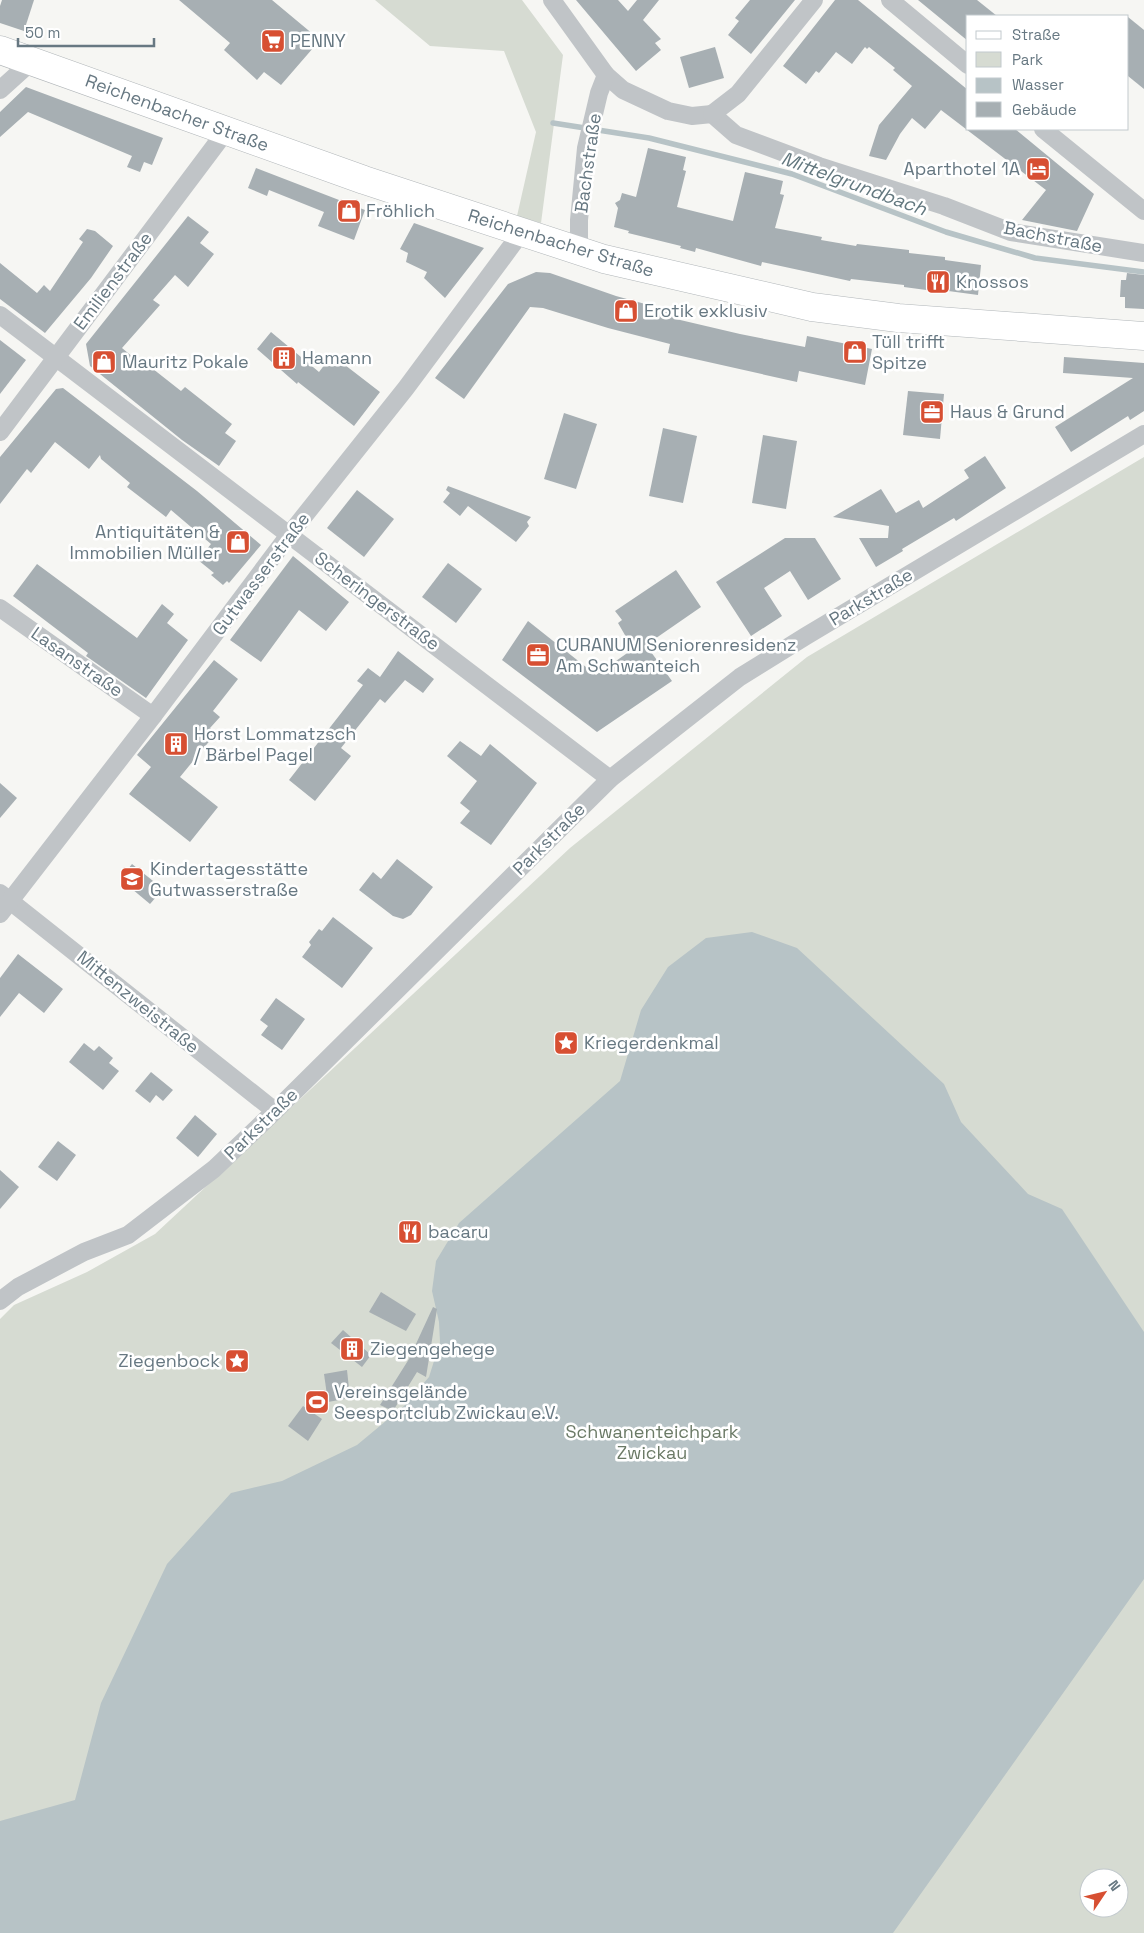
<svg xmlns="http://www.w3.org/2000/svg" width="1144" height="1933" font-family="'Space Grotesk',sans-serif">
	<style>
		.green { fill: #d6dbd2; fill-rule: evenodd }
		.water { fill: #b7c3c6 }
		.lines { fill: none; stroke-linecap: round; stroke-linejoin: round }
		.stream { stroke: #b7c3c6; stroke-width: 5.5 }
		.building { fill: #a7afb3 }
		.primary-casing { stroke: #b1b6b9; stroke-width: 29 }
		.street { stroke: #c0c4c7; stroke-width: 18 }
		.primary { stroke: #fff; stroke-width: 28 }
		.labels { text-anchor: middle; stroke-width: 5; stroke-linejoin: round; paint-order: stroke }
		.poi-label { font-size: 18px; fill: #677882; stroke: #fff; text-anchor: start }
		.street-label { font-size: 18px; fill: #677882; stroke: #fff }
		.park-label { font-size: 18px; fill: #6b7a66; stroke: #fff }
		.water-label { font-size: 19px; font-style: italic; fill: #63787f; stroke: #fff }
	</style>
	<rect width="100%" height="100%" fill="#f6f6f3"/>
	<g class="green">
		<path d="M 375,0 L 522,0 L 563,55 L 541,223 L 517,216 L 536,132 L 504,51 L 430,46 Z"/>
		<path d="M 1144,457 L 1144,1933 L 0,1933 L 0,1319 L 14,1305 L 87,1272 L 155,1234 L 570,848 L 807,657 ZM 1089,1878 L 1119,1878 L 1119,1908 L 1089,1908 Z"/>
	</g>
	<path class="water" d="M 752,932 L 797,948 L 944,1084 L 961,1122 L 1028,1194 L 1062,1209 L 1144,1332 L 1144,1579 L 893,1933 L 0,1933 L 0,1821 L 75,1800 L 101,1703 L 167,1564 L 231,1493 L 282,1481 L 357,1445 L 404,1406 L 429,1377 L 440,1342 L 439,1322 L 432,1291 L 436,1261 L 459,1223 L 620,1081 L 641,1010 L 668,967 L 706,938 Z"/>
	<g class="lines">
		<path class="stream" d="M 553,123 L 649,138 L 792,174 L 946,232 L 1035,258 L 1144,272"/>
	</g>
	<g class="building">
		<path d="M 2,0 L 34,0 L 24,31 L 0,23 L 0,6 Z"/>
		<path d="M 179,0 L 272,0 L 320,40 L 281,85 L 264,72 L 257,80 L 224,50 L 230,43 Z"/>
		<path d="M 576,0 L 618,0 L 628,11 L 637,0 L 659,0 L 643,20 L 661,39 L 655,43 L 661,50 L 636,71 Z"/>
		<path d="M 750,0 L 795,0 L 751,54 L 728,35 L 739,21 L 735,18 Z"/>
		<path d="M 835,0 L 858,0 L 968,90 L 968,129 L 1015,129 L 1094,194 L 1077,231 L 1022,220 L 1046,190 L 941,110 L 925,129 L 912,118 L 900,134 L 886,160 L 869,156 L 879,125 L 912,86 L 893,70 L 895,68 L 869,47 L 867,49 L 865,47 L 852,64 L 836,52 L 819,73 L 816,71 L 806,84 L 783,66 Z"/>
		<path d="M 918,0 L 977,0 L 997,16 L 968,16 L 968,41 Z"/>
		<path d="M 1128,17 L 1144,30 L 1144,89 L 1128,76 Z"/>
		<path d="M 715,47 L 724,78 L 689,88 L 680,57 Z"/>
		<path d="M 26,87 L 163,138 L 152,165 L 144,162 L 140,172 L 127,167 L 132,156 L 28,112 L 0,137 L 0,112 Z"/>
		<path d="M 648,148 L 686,157 L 683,170 L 686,171 L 677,207 L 733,221 L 745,172 L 783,181 L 780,194 L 784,195 L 775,228 L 822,237 L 821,240 L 856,246 L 857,244 L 909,250 L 909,253 L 945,257 L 945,260 L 981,265 L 978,295 L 941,290 L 941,292 L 904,287 L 904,285 L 851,279 L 850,281 L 762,262 L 761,266 L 696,248 L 695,252 L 680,248 L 681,246 L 628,233 L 629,231 L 614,227 L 618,208 L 615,203 L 620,200 L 622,193 L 636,197 Z"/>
		<path d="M 256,168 L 365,210 L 354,240 L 318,226 L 324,212 L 269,190 L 267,196 L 248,188 Z"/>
		<path d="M 188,216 L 209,232 L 200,243 L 214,254 L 188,287 L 175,275 L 153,300 L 160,305 L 122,348 L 146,368 L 148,365 L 181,391 L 185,387 L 232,424 L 225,433 L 236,441 L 219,466 L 182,440 L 90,366 L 86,344 Z"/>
		<path d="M 414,223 L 484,248 L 445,298 L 424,278 L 427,272 L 406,262 L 408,253 L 400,249 Z"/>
		<path d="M 87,229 L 95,231 L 113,246 L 91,278 L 45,333 L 0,299 L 0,263 L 37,293 L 44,285 L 50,291 L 83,242 L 79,239 Z"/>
		<path d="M 536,272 L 550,273 L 616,296 L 678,313 L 676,319 L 740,334 L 805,347 L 807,336 L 872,349 L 865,385 L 799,371 L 797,382 L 668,353 L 670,344 L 608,328 L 543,308 L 530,307 L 464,399 L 435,378 L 508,284 Z"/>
		<path d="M 1127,273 L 1144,275 L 1144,309 L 1125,308 L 1125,297 L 1120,297 L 1121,280 L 1126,280 Z"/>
		<path d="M 271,332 L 319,372 L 332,355 L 380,392 L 354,426 L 298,382 L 297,384 L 257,349 Z"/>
		<path d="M 0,340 L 26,360 L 0,394 Z"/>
		<path d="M 1064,357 L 1144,363 L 1144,411 L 1130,420 L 1128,416 L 1071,452 L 1055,427 L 1133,378 L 1063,373 Z"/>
		<path d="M 63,388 L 197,491 L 261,545 L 229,583 L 227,581 L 223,585 L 211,575 L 214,573 L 198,560 L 211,544 L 171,510 L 166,517 L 127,487 L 130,483 L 101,459 L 100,455 L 89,469 L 55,442 L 31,473 L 27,469 L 0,504 L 0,457 L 56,389 Z"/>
		<path d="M 908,391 L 944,394 L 940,439 L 903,435 Z"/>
		<path d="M 564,413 L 597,424 L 576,489 L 544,479 Z"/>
		<path d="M 663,428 L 697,436 L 683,503 L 649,496 Z"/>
		<path d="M 763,435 L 797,441 L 786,509 L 752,503 Z"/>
		<path d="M 985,456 L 1006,488 L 956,521 L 954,518 L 902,549 L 903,551 L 876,567 L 859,538 L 888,538 L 889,526 L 833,517 L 881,489 L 896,513 L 919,500 L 923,508 L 969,478 L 964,470 Z"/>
		<path d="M 448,486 L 531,517 L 527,522 L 529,526 L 516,542 L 468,506 L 460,516 L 443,502 L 450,493 L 446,490 Z"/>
		<path d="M 357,490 L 394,519 L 364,557 L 327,528 Z"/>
		<path d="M 785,538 L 815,538 L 841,579 L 808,600 L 790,571 L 764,588 L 782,616 L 751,636 L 716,582 Z"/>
		<path d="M 293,556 L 349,602 L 326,631 L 299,610 L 261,662 L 230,640 Z"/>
		<path d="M 448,563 L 482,589 L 456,623 L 422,597 Z"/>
		<path d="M 37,564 L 137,638 L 162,604 L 174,614 L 167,623 L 188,640 L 146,698 L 86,656 L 88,653 L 13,596 Z"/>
		<path d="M 676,570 L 701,607 L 646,645 L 672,681 L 597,732 L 502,660 L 528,621 L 596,675 L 633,649 L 618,623 L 622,620 L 615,611 Z"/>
		<path d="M 398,651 L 434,679 L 423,693 L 405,680 L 385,703 L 380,699 L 341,748 L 351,756 L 315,801 L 289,780 L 363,685 L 357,681 L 368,668 L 380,677 Z"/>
		<path d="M 214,660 L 238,679 L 213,711 L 220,717 L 210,728 L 216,733 L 180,777 L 218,807 L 190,842 L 129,794 L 151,767 L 137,755 Z"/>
		<path d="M 460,741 L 481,756 L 490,744 L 537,783 L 491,845 L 460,823 L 470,811 L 460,803 L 477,781 L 447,756 Z"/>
		<path d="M 0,783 L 17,798 L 0,818 Z"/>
		<path d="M 397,859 L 433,887 L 411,915 L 403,919 L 393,916 L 359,890 L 373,872 L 381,879 Z"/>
		<path d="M 132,864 L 163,889 L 150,904 L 120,879 Z"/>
		<path d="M 333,917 L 373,948 L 342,988 L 302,957 L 311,945 L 309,942 L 319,929 L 322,931 Z"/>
		<path d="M 18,954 L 63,989 L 44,1013 L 19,993 L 0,1017 L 0,978 Z"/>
		<path d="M 276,998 L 305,1019 L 282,1050 L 261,1035 L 268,1026 L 260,1020 Z"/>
		<path d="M 84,1043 L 94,1051 L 99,1046 L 113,1058 L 109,1063 L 119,1071 L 103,1090 L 69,1062 Z"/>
		<path d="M 151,1072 L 173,1090 L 163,1101 L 156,1095 L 150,1103 L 135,1091 Z"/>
		<path d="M 195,1115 L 217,1134 L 198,1157 L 176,1138 Z"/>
		<path d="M 58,1141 L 76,1155 L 57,1181 L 38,1167 Z"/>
		<path d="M 0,1170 L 19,1187 L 0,1209 Z"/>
		<path d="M 381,1292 L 416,1314 L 406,1331 L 369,1312 Z"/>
		<path d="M 433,1307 L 437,1309 L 426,1377 L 417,1372 L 393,1411 L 380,1405 L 409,1359 Z"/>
		<path d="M 343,1330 L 371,1355 L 362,1367 L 331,1343 Z"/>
		<path d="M 347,1370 L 350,1398 L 328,1402 L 324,1374 Z"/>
		<path d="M 303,1406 L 322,1419 L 308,1441 L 288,1426 Z"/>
	</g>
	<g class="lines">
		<defs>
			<path id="primary" d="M 0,50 L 364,180 L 604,259 L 812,307 L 898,318 L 1144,336"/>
		</defs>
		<use href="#primary" class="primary-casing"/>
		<g class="street">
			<path d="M 552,0 L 606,75 L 623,90 L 668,111 L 692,116 L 712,114 L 736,135 L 819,166 L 944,206 L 1011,232 L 1144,253"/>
			<path d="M 890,0 L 968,65"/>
			<path d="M 0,90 L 31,62"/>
			<path d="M 712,114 L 738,94 L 814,0"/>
			<path d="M 1043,129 L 1144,211"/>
			<path d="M 579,252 L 579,220 L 586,148 L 599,93 L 606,75"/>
			<path d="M 0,315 L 610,779"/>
			<path d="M 0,432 L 226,131"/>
			<path d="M 0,608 L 153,716"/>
			<path d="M 0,893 L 275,1111"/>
			<path d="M 0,914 L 153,716 L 289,535 L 406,388 L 521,233"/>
			<path d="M 0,1301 L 18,1287 L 84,1252 L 128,1235 L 214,1169 L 275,1111 L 610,779 L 740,677 L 806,636 L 1144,434"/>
		</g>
		<use href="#primary" class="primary"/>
	</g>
	<defs>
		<symbol id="supermarket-square" viewBox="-11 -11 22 22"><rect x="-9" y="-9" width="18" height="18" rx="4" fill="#d74f32" stroke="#fff"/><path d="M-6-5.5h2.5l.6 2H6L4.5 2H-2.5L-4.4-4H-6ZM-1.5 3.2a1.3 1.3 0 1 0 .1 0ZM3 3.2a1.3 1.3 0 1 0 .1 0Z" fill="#fff"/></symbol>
		<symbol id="hotel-square" viewBox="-11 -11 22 22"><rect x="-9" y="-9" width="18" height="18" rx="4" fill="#d74f32" stroke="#fff"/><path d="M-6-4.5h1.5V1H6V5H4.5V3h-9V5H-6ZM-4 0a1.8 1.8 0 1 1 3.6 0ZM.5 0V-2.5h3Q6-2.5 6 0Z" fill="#fff"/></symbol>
		<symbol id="shop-square" viewBox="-11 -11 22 22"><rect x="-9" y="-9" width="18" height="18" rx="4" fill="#d74f32" stroke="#fff"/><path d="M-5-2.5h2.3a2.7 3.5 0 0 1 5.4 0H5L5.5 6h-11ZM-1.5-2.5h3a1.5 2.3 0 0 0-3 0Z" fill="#fff"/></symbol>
		<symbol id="restaurant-square" viewBox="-11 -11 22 22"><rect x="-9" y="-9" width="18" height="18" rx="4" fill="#d74f32" stroke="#fff"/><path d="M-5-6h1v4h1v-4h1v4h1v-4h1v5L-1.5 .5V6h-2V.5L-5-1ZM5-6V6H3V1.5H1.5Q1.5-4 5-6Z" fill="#fff"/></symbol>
		<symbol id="building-square" viewBox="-11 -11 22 22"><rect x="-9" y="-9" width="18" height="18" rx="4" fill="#d74f32" stroke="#fff"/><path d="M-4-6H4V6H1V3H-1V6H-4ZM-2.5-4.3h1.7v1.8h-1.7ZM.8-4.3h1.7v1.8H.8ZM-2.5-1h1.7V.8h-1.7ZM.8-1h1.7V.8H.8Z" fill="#fff"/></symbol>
		<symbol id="office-square" viewBox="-11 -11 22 22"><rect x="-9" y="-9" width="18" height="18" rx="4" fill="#d74f32" stroke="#fff"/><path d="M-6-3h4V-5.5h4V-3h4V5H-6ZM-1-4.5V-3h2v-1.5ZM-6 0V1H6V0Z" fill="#fff"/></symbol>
		<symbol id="school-square" viewBox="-11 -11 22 22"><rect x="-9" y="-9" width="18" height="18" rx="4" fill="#d74f32" stroke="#fff"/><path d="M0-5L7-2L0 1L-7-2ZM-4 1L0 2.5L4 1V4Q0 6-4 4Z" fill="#fff"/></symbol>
		<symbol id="sight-square" viewBox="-11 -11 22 22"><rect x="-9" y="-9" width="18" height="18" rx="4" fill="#d74f32" stroke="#fff"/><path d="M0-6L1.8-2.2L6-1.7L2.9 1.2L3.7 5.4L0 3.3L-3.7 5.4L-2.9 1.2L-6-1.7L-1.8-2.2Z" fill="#fff"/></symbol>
		<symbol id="stadium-square" viewBox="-11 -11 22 22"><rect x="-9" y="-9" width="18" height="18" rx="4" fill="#d74f32" stroke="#fff"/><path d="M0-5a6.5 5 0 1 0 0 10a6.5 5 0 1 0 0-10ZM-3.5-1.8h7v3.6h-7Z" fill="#fff"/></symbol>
	</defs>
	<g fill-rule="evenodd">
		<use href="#supermarket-square" x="259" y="27" width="28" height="28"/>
		<use href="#hotel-square" x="1024" y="155" width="28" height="28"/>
		<use href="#shop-square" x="335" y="197" width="28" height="28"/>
		<use href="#restaurant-square" x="924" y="268" width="28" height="28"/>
		<use href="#shop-square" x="612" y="297" width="28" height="28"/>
		<use href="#shop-square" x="841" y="338" width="28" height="28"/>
		<use href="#building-square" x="270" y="344" width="28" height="28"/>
		<use href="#shop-square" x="90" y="348" width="28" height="28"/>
		<use href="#office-square" x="918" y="398" width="28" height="28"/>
		<use href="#shop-square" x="224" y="528" width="28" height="28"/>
		<use href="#office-square" x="524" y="641" width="28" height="28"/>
		<use href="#building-square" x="162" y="730" width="28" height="28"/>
		<use href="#school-square" x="118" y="865" width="28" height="28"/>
		<use href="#sight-square" x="552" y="1029" width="28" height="28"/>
		<use href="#restaurant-square" x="396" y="1218" width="28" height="28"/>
		<use href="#building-square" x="338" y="1335" width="28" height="28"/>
		<use href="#sight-square" x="223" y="1347" width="28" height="28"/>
		<use href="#stadium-square" x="303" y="1388" width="28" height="28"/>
	</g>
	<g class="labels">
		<g class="poi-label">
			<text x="290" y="47">PENNY</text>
			<text x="1020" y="175" text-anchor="end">Aparthotel 1A</text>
			<text x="366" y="217">Fröhlich</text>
			<text x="956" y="288">Knossos</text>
			<text x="644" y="317">Erotik exklusiv</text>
			<text x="872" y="348">Tüll trifft<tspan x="872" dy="21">Spitze</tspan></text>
			<text x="302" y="364">Hamann</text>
			<text x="122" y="368">Mauritz Pokale</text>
			<text x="950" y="418">Haus &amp; Grund</text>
			<text x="220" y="538" text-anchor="end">Antiquitäten &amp;<tspan x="220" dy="21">Immobilien Müller</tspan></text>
			<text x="556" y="651">CURANUM Seniorenresidenz<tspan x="556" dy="21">Am Schwanteich</tspan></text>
			<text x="194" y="740">Horst Lommatzsch<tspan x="194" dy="21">/ Bärbel Pagel</tspan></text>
			<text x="150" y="875">Kindertagesstätte<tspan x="150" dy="21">Gutwasserstraße</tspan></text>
			<text x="584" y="1049">Kriegerdenkmal</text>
			<text x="428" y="1238">bacaru</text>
			<text x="370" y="1355">Ziegengehege</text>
			<text x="220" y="1367" text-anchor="end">Ziegenbock</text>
			<text x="334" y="1398">Vereinsgelände<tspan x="334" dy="21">Seesportclub Zwickau e.V.</tspan></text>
		</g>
		<g class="street-label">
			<text transform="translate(177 113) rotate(20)" y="6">Reichenbacher Straße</text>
			<text transform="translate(588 163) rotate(-82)" y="6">Bachstraße</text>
			<text transform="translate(1053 237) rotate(11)" y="6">Bachstraße</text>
			<text transform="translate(561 243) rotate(17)" y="6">Reichenbacher Straße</text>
			<text transform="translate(113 281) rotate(-53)" y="6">Emilienstraße</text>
			<text transform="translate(261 574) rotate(-53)" y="6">Gutwasserstraße</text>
			<text transform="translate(871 597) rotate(-31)" y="6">Parkstraße</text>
			<text transform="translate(377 601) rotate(37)" y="6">Scheringerstraße</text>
			<text transform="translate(77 662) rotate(35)" y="6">Lasanstraße</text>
			<text transform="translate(549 839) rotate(-45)" y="6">Parkstraße</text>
			<text transform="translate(138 1002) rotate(39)" y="6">Mittenzweistraße</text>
			<text transform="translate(261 1124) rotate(-44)" y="6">Parkstraße</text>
		</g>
		<g class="park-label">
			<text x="652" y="1438">Schwanenteichpark<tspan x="652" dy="21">Zwickau</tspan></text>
		</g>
		<g class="water-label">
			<text transform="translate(854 183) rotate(20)" y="7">Mittelgrundbach</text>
		</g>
	</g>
	<rect x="966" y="15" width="162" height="115" fill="#ffffff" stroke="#c2c9cd"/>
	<rect x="976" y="31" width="25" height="8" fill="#ffffff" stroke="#c2c9cd"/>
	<text x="1012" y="40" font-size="15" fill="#677882">Straße</text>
	<rect x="976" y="52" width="25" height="15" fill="#d6dbd2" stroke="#c2c9cd"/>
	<text x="1012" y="65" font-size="15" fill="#677882">Park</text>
	<rect x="976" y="78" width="25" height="15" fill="#b7c3c6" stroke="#c2c9cd"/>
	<text x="1012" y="90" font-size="15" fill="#677882">Wasser</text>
	<rect x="976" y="102" width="25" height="15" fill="#a7afb3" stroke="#c2c9cd"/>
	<text x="1012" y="115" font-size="15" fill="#677882">Gebäude</text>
	<g transform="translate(1104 1893) rotate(55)"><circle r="24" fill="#ffffff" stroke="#c2c9cd"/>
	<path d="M0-4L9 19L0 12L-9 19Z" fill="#d74f32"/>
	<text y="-8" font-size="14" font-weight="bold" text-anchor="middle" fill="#677882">N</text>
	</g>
	<path d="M18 38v8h136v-8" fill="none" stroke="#677882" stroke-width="2.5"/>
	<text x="25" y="38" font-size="15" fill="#677882" stroke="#ffffff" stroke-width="4" paint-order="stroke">50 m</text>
</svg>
